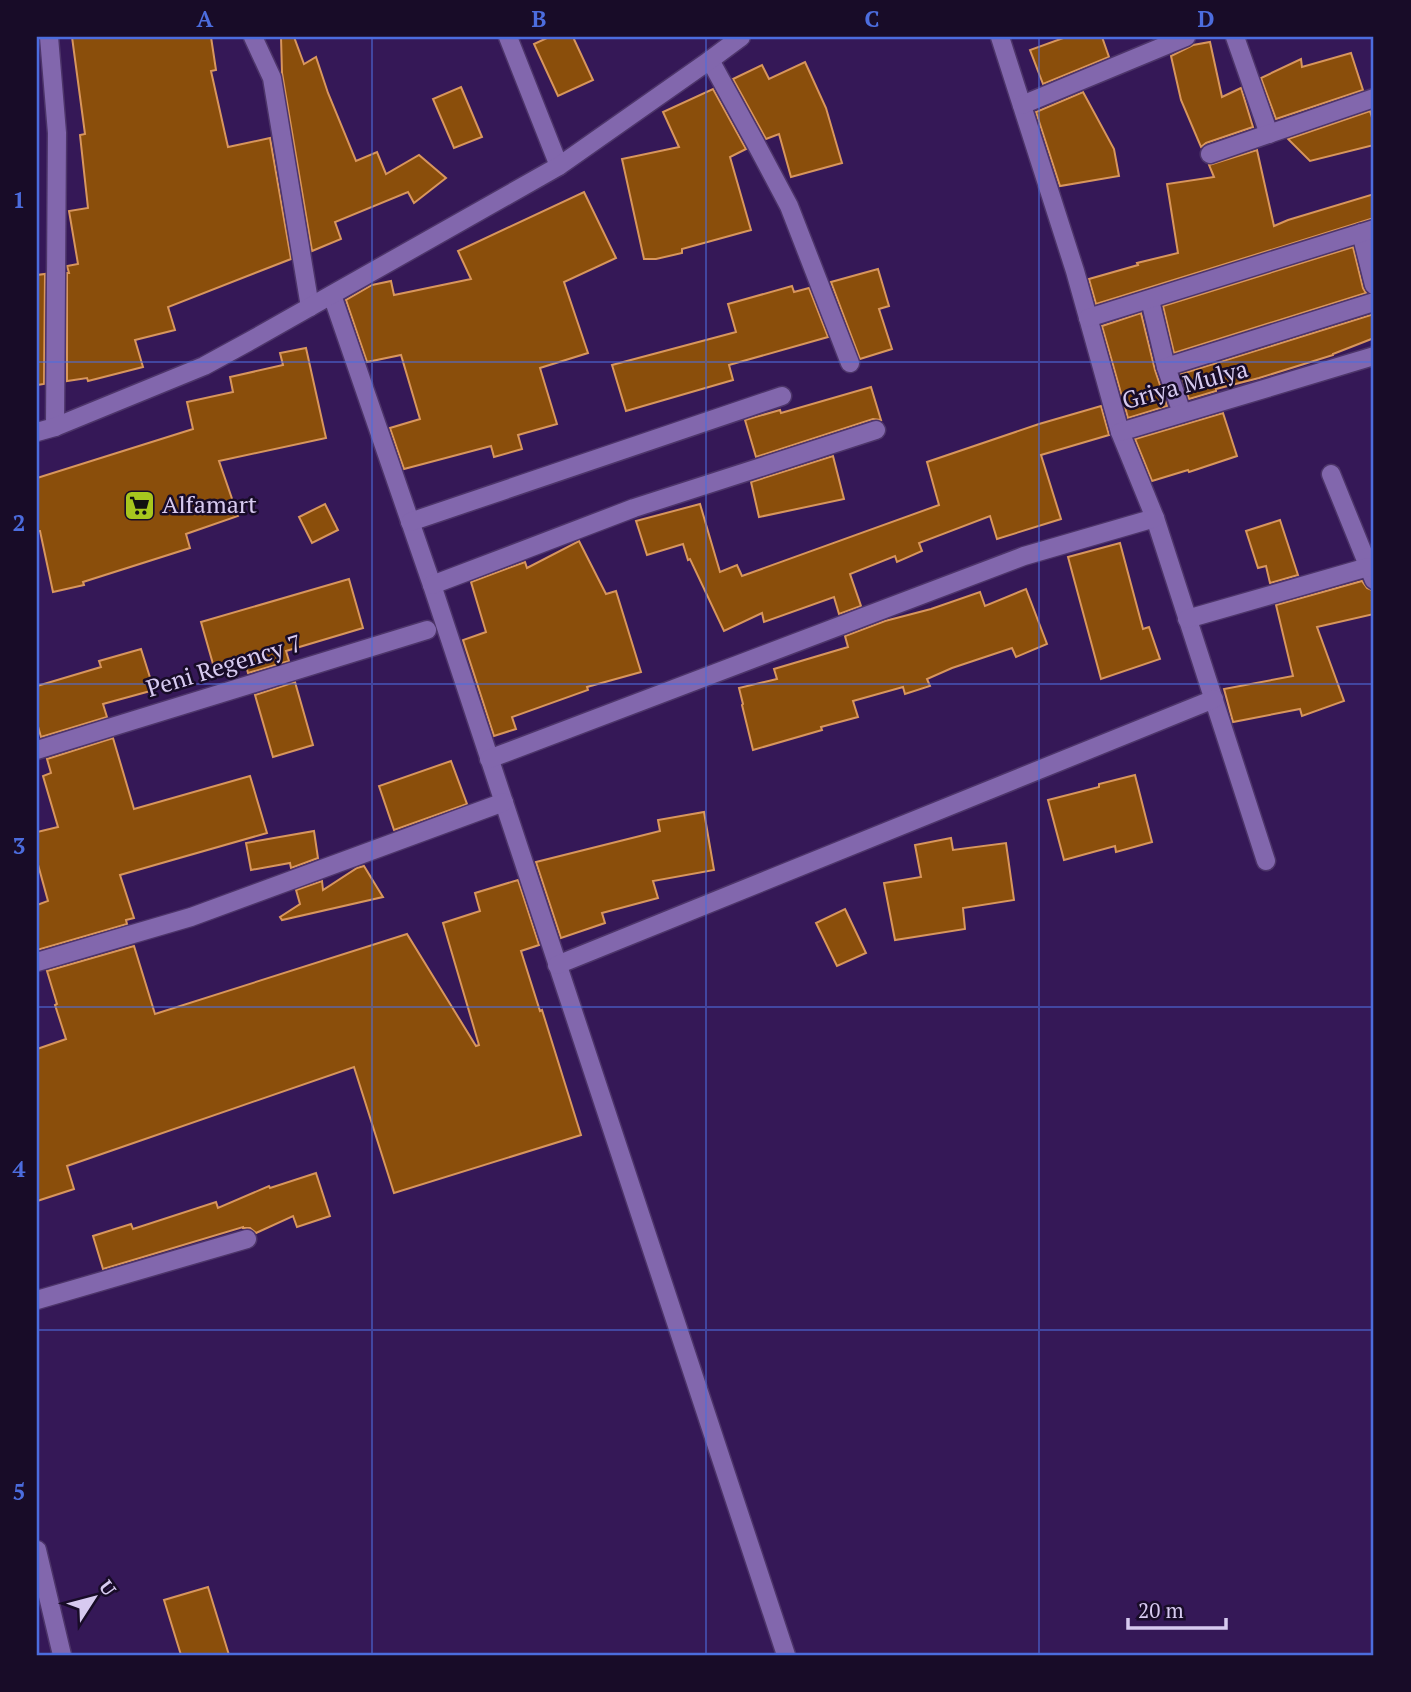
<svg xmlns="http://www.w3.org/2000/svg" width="1411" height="1692" font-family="'PT Serif',serif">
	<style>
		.building { fill: #8a4e0b; stroke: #d8965d; stroke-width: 2 }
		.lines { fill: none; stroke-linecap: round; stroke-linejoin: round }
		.service-casing { stroke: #4d356a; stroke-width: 21 }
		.minor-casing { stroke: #4d356a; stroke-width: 21 }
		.secondary-casing { stroke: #4d356a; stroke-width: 21 }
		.service { stroke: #8267ad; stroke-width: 18 }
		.minor { stroke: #8267ad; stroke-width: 18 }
		.secondary { stroke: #8267ad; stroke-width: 18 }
		.grid { fill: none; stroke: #4c6dde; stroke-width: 2; stroke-opacity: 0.55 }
		.labels { text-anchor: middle; stroke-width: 5; stroke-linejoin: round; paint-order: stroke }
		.street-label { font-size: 24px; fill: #d7caf0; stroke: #180c28 }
		.poi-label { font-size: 24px; fill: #d7caf0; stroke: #180c28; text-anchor: start }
		.neatline { fill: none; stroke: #4c6dde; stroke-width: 2.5 }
		.grid-label { font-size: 23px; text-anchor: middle; font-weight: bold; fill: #4c6dde }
	</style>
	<rect width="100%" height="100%" fill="#351857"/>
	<g class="building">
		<path d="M 72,37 L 211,37 L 216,70 L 211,71 L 228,147 L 270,138 L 291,259 L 168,307 L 175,330 L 135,340 L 143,367 L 88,381 L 87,378 L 67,381 L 67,273 L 69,273 L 67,266 L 78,264 L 69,211 L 88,208 L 80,135 L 85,134 Z"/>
		<path d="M 281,37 L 294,37 L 304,64 L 316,57 L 328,93 L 356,161 L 377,152 L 386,174 L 419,155 L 446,178 L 414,203 L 408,192 L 335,222 L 341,239 L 312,251 L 282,73 Z"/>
		<path d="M 549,37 L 573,37 L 593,80 L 558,96 L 534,44 Z"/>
		<path d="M 1066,37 L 1102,37 L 1109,57 L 1043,84 L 1030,50 Z"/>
		<path d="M 1210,42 L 1222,97 L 1241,88 L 1253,127 L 1206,143 L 1201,147 L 1181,100 L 1171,56 L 1193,45 Z"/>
		<path d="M 1351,53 L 1363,90 L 1276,119 L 1261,78 L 1301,59 L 1302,67 Z"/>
		<path d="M 805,62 L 826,108 L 842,163 L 791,177 L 779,134 L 766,139 L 733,79 L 762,65 L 769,79 Z"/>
		<path d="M 461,87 L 482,137 L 454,148 L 433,99 Z"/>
		<path d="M 713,89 L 746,149 L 730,157 L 751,230 L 682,249 L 682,253 L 656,259 L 644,259 L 622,159 L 679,147 L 663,112 Z"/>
		<path d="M 1083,92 L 1114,149 L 1119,176 L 1060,186 L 1036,112 Z"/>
		<path d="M 1370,111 L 1374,124 L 1374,145 L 1310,161 L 1288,139 Z"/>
		<path d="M 1257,150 L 1274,226 L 1288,220 L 1374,194 L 1374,218 L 1096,304 L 1089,279 L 1138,265 L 1137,263 L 1178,253 L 1167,184 L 1214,177 L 1209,165 Z"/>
		<path d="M 584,192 L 616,258 L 564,282 L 588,353 L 540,368 L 557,424 L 518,435 L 522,449 L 494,457 L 491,446 L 404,469 L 390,428 L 420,419 L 401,355 L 367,362 L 346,300 L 372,285 L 391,281 L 394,295 L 471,279 L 458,251 Z"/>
		<path d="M 1353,247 L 1363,288 L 1366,293 L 1174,353 L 1163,306 Z"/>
		<path d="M 878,269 L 889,306 L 879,309 L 892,349 L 860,359 L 831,282 Z"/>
		<path d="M 45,274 L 44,384 L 37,385 L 37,275 Z"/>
		<path d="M 792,286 L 794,292 L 809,288 L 828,337 L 729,365 L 733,380 L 626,411 L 612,365 L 736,332 L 728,304 Z"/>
		<path d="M 1141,313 L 1155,370 L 1167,406 L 1128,418 L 1102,326 Z"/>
		<path d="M 1374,314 L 1374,338 L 1333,354 L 1333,355 L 1259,378 L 1216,389 L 1216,391 L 1189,399 L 1181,374 Z"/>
		<path d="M 306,348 L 326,438 L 219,461 L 238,516 L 186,534 L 190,548 L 83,582 L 84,585 L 53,592 L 40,531 L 37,531 L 37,478 L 193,429 L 187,402 L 233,392 L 230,377 L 283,365 L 280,353 Z"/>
		<path d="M 871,387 L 881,420 L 873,419 L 756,457 L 745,420 L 780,410 L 781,413 Z"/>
		<path d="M 1101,406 L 1109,435 L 1041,455 L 1061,519 L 997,539 L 990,516 L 919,543 L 922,551 L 897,562 L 895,556 L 850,574 L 861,606 L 839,614 L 834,597 L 764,622 L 762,613 L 724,631 L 690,559 L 688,560 L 683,544 L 647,555 L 636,521 L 700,504 L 720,572 L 737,565 L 742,576 L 939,505 L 927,462 L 1039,424 Z"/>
		<path d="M 1223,413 L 1237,456 L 1189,472 L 1188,470 L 1152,481 L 1135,439 Z"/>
		<path d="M 833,456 L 844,499 L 759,517 L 751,482 Z"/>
		<path d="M 325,504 L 338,530 L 312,543 L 299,517 Z"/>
		<path d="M 1280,520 L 1298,575 L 1270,583 L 1266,566 L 1258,568 L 1246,531 Z"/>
		<path d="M 579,541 L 606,594 L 616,591 L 641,672 L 587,687 L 588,690 L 512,717 L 516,729 L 494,736 L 463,640 L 486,632 L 471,582 L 525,562 L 527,568 Z"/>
		<path d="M 1120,543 L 1143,629 L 1149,627 L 1160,659 L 1101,679 L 1068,557 Z"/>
		<path d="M 349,579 L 363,628 L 286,651 L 289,661 L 248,673 L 245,662 L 215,671 L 201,622 Z"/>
		<path d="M 1362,581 L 1367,588 L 1374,591 L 1374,614 L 1317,627 L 1344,701 L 1302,716 L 1300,709 L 1233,722 L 1224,689 L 1293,676 L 1276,605 Z"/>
		<path d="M 1026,589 L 1047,644 L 1016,657 L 1012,648 L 952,668 L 927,679 L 930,686 L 905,694 L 903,687 L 853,701 L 858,717 L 821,727 L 822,730 L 753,750 L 742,705 L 743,704 L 739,688 L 777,679 L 774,669 L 848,647 L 845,636 L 885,621 L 931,609 L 980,592 L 985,606 Z"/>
		<path d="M 141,649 L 154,690 L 103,704 L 107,717 L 41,737 L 37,723 L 37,686 L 101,667 L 99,661 Z"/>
		<path d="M 295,682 L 313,745 L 273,757 L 255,695 Z"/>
		<path d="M 113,738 L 134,809 L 250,776 L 267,833 L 120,875 L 134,918 L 126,920 L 127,924 L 37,950 L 37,905 L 48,901 L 37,861 L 37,832 L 58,827 L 43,776 L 51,773 L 47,759 Z"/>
		<path d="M 451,761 L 467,804 L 394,830 L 379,786 Z"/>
		<path d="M 1135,775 L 1152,842 L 1116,852 L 1115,846 L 1064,860 L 1048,800 L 1099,787 L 1099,784 Z"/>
		<path d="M 704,812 L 714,870 L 653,881 L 658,898 L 602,913 L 605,923 L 561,938 L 536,862 L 660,831 L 658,820 Z"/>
		<path d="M 314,831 L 318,858 L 291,868 L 290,863 L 251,870 L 246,843 Z"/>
		<path d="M 951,838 L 953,850 L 1006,843 L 1014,900 L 963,908 L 965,929 L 895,940 L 884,883 L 921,877 L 915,845 Z"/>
		<path d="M 364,866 L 383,897 L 282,920 L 280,917 L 300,904 L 296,890 L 322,881 L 323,890 L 357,868 Z"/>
		<path d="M 518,880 L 539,945 L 521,951 L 540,1011 L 542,1010 L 581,1135 L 394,1193 L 354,1067 L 67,1166 L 74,1189 L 37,1201 L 37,1049 L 66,1039 L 55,1005 L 57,1004 L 47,971 L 134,946 L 155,1014 L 407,934 L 476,1046 L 479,1045 L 443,923 L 480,911 L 475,893 Z"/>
		<path d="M 845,909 L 866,953 L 837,966 L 816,923 Z"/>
		<path d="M 316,1173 L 330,1216 L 297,1227 L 293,1216 L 256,1233 L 250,1228 L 243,1228 L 243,1227 L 103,1269 L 93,1236 L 131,1224 L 133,1229 L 216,1202 L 218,1208 L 269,1186 L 270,1188 Z"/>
		<path d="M 208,1587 L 229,1655 L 181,1655 L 164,1600 Z"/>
	</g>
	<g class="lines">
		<defs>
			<g id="service">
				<path d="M 1235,37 L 1269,134"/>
				<path d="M 37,1300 L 247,1239"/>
			</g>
			<g id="minor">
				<path d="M 49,37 L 57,133 L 55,427"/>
				<path d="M 253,37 L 272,78 L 310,307"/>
				<path d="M 508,37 L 559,166"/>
				<path d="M 1000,37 L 1075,271 L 1120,432 L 1155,518 L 1266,861"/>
				<path d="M 710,60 L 755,142 L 789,206 L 850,363"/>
				<path d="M 1022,105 L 1186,37"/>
				<path d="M 1210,154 L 1374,98"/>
				<path d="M 1361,233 L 1374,285"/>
				<path d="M 332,295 L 432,585 L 786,1655"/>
				<path d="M 1150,300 L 1166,367"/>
				<path d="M 1088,318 L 1374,229"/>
				<path d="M 1182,413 L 1166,367 L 1374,302"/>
				<path d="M 1120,432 L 1374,356"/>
				<path d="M 1331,474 L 1374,580"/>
				<path d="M 410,522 L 782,396"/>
				<path d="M 432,585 L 634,508 L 876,430"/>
				<path d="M 1187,619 L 1368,567"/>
				<path d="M 37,750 L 427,630"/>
				<path d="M 489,759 L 1024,556 L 1155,518"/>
				<path d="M 37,962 L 191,917 L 504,802"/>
				<path d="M 557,965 L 1214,699"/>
			</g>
			<g id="secondary">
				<path d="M 37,432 L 55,427 L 204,366 L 248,342 L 559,166 L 710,60 L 741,37"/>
				<path d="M 37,1550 L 62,1655"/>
			</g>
		</defs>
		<use href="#service" class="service-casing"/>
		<use href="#minor" class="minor-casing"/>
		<use href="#secondary" class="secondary-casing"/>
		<use href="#service" class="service"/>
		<use href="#minor" class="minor"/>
		<use href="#secondary" class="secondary"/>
	</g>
	<path class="grid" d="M 372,37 L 372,1655M 706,37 L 706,1655M 1039,37 L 1039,1655M 37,362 L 1374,362M 37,684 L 1374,684M 37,1007 L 1374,1007M 37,1330 L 1374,1330"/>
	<defs>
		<symbol id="supermarket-square" viewBox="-11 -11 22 22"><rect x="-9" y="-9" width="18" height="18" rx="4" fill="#a7c71e" stroke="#180c28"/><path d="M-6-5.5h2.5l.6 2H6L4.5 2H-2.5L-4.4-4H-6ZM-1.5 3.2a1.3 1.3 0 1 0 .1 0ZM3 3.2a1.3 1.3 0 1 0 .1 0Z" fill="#111"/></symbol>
	</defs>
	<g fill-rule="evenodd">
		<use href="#supermarket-square" x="122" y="488" width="35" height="35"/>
	</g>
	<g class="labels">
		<g class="street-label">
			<text transform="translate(1185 385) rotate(-15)" y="8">Griya Mulya</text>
			<text transform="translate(224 666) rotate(-17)" y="8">Peni Regency 7</text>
		</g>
		<g class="poi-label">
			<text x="162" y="513">Alfamart</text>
		</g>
	</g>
	<rect width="1411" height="1692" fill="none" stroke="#180c28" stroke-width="77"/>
	<g transform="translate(94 1598) rotate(54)" stroke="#180c28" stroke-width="5" paint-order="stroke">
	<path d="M0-5L12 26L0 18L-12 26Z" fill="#d7caf0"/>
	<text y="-10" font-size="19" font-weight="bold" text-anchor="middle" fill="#d7caf0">U</text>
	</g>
	<path d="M1128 1618v10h98v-10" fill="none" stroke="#d7caf0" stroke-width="3.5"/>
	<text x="1138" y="1618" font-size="21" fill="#d7caf0" stroke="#180c28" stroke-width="5" paint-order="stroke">20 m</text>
	<rect x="38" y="38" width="1334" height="1616" class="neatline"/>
	<g class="grid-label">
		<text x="205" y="27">A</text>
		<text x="539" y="27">B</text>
		<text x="872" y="27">C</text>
		<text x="1206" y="27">D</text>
		<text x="19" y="208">1</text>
		<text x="19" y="531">2</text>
		<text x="19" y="854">3</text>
		<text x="19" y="1177">4</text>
		<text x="19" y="1500">5</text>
	</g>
</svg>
